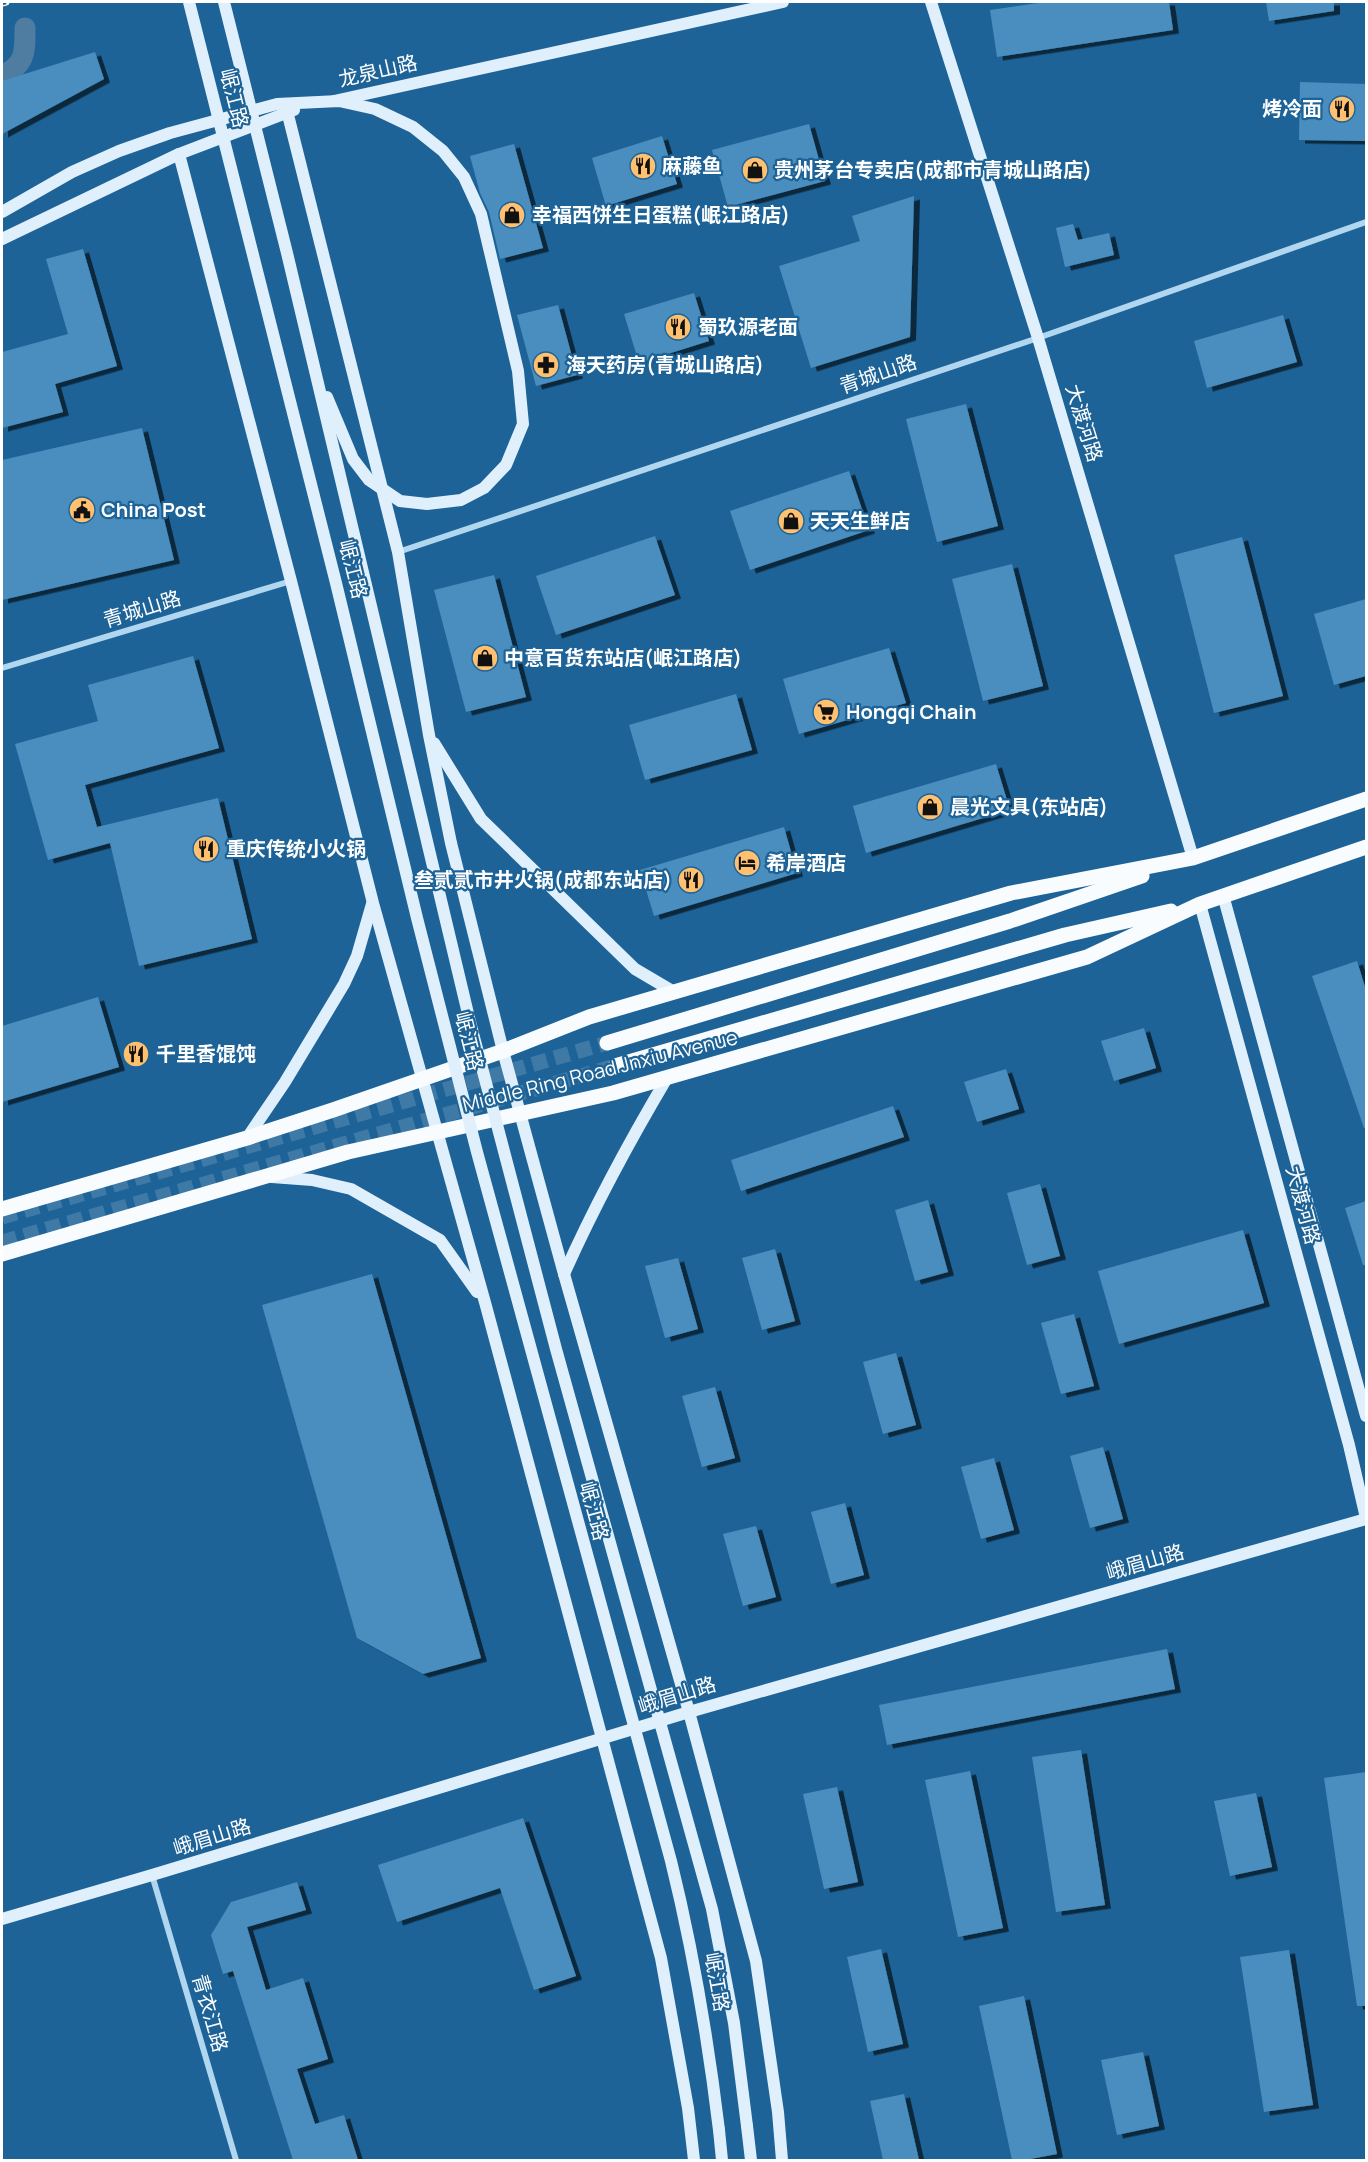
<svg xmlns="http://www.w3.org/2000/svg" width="1368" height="2162" font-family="Manrope,'Noto Sans SC',sans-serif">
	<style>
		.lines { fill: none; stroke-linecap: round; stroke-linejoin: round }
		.canal { stroke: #4e7da1; stroke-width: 21 }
		.building { fill: #4a8ebe; filter: url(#shadow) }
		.primary-tunnel { stroke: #3f7aa7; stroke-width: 15; stroke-dasharray: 15 8; stroke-linecap: butt }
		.street { stroke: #b1d6ef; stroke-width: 6 }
		.secondary { stroke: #dfeffb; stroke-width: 12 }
		.primary { stroke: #f9fcff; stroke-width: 15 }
		.rail-casing { stroke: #fff; stroke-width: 7 }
		.rail { stroke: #1d6397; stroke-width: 4.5; stroke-dasharray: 14; stroke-linecap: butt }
		.secondary-bridge { stroke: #dfeffb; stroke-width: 12 }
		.labels { text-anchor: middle; stroke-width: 4.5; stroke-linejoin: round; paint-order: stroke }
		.street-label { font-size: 20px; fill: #fff; stroke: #1d6397 }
		.poi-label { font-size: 20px; font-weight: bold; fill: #fff; stroke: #1d6397; text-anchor: start }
	</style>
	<defs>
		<filter id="shadow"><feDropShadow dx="6" dy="3.5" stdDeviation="0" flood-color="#0009"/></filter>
	</defs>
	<rect width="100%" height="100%" fill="#1d6397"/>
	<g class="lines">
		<path class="canal" d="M 2,76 C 26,64 25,52 25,28"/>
	</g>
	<g class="building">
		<path d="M 1045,2 L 1169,2 L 1173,30 L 997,57 L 990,10 Z"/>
		<path d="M 1266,2 L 1334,2 L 1334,11 L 1269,21 Z"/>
		<path d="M 95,52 L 104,79 L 2,134 L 2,81 Z"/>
		<path d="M 1300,82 L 1366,84 L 1366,141 L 1299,140 Z"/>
		<path d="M 809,124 L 825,181 L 728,207 L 712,150 Z"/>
		<path d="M 662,136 L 677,184 L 606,206 L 592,158 Z"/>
		<path d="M 514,144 L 543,248 L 500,259 L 489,212 L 480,193 L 470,156 Z"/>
		<path d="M 914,196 L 910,337 L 811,368 L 779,266 L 860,241 L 852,216 Z"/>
		<path d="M 1073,224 L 1078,240 L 1109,233 L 1114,255 L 1065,267 L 1056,228 Z"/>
		<path d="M 83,249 L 117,366 L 55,384 L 63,412 L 2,428 L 2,352 L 68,334 L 46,259 Z"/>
		<path d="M 694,293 L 709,341 L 639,363 L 624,314 Z"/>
		<path d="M 558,305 L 577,375 L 536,386 L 517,315 Z"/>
		<path d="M 1283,315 L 1297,362 L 1207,388 L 1194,341 Z"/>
		<path d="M 966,404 L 998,526 L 937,542 L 906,419 Z"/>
		<path d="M 142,428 L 174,560 L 2,600 L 2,460 Z"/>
		<path d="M 849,471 L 869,530 L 750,570 L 730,511 Z"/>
		<path d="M 655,536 L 675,595 L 556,635 L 536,576 Z"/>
		<path d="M 1242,537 L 1283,696 L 1214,713 L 1174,555 Z"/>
		<path d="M 1012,564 L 1043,686 L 983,701 L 952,579 Z"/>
		<path d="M 494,575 L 526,697 L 466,712 L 434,590 Z"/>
		<path d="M 1366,599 L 1366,676 L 1334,685 L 1314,614 Z"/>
		<path d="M 889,648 L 906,703 L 799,734 L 783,679 Z"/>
		<path d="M 193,656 L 219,748 L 85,785 L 97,827 L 218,798 L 252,939 L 139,966 L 110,843 L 48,860 L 15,744 L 98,721 L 88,685 Z"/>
		<path d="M 736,694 L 752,750 L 645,780 L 629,725 Z"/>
		<path d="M 996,764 L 1010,810 L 866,853 L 853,806 Z"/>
		<path d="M 784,827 L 797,873 L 654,916 L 640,870 Z"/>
		<path d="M 1357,961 L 1366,990 L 1366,1128 L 1364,1128 L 1312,976 Z"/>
		<path d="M 98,997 L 119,1067 L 2,1102 L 2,1026 Z"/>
		<path d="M 1144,1028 L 1156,1068 L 1114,1081 L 1101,1041 Z"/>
		<path d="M 1006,1069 L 1019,1109 L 977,1122 L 964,1082 Z"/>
		<path d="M 893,1106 L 904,1137 L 741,1191 L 731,1160 Z"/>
		<path d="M 1040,1184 L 1060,1256 L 1027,1265 L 1007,1193 Z"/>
		<path d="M 928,1200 L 948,1272 L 915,1281 L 895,1210 Z"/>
		<path d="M 1366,1201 L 1366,1265 L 1363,1265 L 1345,1208 Z"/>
		<path d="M 1243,1230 L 1264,1303 L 1119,1344 L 1098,1271 Z"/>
		<path d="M 775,1249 L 795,1321 L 762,1330 L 742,1258 Z"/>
		<path d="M 678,1258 L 698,1329 L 665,1338 L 645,1266 Z"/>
		<path d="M 372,1274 L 481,1658 L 423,1674 L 357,1638 L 262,1305 Z"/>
		<path d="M 1074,1314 L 1094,1386 L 1061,1394 L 1041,1323 Z"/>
		<path d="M 896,1353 L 916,1425 L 883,1434 L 863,1362 Z"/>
		<path d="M 715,1387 L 735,1458 L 702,1467 L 682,1396 Z"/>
		<path d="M 1103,1447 L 1123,1519 L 1090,1528 L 1070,1456 Z"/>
		<path d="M 994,1458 L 1014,1530 L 981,1539 L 961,1467 Z"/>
		<path d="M 845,1503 L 864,1575 L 831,1584 L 811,1512 Z"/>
		<path d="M 756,1526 L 776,1597 L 743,1606 L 723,1534 Z"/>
		<path d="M 1167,1649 L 1175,1689 L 887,1745 L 879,1705 Z"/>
		<path d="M 1081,1750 L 1105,1905 L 1056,1912 L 1032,1757 Z"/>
		<path d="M 970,1771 L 1003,1928 L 958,1937 L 925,1780 Z"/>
		<path d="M 1366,1772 L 1366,2006 L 1357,2006 L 1324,1778 Z"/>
		<path d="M 837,1787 L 858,1882 L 824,1889 L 803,1794 Z"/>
		<path d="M 1256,1793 L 1272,1867 L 1230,1876 L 1214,1801 Z"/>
		<path d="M 523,1818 L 576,1976 L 534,1990 L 500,1888 L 397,1922 L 378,1865 Z"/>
		<path d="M 297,1882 L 306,1910 L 247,1927 L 266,1990 L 303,1978 L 328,2059 L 297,2069 L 315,2124 L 344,2115 L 358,2160 L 293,2160 L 233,1971 L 223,1974 L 211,1935 L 231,1902 Z"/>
		<path d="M 881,1949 L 903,2044 L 868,2052 L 847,1957 Z"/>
		<path d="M 1289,1950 L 1313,2105 L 1264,2112 L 1240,1957 Z"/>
		<path d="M 1024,1996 L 1057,2154 L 1025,2160 L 1012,2160 L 979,2006 Z"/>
		<path d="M 1143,2052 L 1159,2126 L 1117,2135 L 1101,2060 Z"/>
		<path d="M 904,2094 L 919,2160 L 883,2160 L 870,2101 Z"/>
	</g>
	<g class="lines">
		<g class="primary-tunnel">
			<path d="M 2,1217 L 607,1043"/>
			<path d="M 2,1242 L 615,1066"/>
		</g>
		<g class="street">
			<path d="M 398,552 L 1038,338 L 1366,222"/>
			<path d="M 2,668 L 291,581"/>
			<path d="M 152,1875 L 236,2160"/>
		</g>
		<g class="secondary">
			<path d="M 931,2 L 1038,338 L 1193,858"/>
			<path d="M 334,101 L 783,2"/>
			<path d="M 287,111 L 398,552 L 429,735 L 451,843 L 503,1051 L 564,1274 L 689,1712 L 756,1961 L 778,2112 L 782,2160"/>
			<path d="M 179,154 L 291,581 L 373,903 L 486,1306 L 661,1958 L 688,2108 L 694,2160"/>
			<path d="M 2,239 L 179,154 L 294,110"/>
			<path d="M 434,743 L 481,819 L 635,969 L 674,992"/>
			<path d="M 1223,895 L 1366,1416"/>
			<path d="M 1200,904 L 1349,1445 L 1366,1518"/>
			<path d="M 247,1138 L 285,1082 L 344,984 L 357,956 L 372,904"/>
			<path d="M 272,1177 L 312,1180 L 351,1189 L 440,1240 L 477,1292"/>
			<path d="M 564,1274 C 594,1207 629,1142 667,1078"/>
			<path d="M 2,1919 L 152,1875 L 689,1712 L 1366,1519"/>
			<path d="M 747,2126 L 751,2160"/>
			<path d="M 719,2130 L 722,2160"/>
		</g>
		<g class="primary">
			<path d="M 607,1043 L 1010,921 L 1142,876"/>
			<path d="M 615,1066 L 1065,935 L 1171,911"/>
			<path d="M 2,1209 L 247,1138 L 333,1110 L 503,1051 L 589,1017 L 1011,893 L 1193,858 L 1366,799"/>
			<path d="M 2,1254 L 348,1152 L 613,1093 L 1087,957 L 1200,904 L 1366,847"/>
		</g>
		<defs>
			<path id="rail" d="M 2,3 L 6,2"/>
		</defs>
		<use href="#rail" class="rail-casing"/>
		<use href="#rail" class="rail"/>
		<g class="secondary-bridge">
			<path d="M 189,2 L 336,583 L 417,918 L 477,1152 L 671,1861 C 693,1950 708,2039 719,2130"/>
			<path d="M 224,2 L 287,253 L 470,1022 L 556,1349 L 712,1909 L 734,2023 L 747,2126"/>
			<path d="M 2,212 L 72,172 L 119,151 L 170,133 L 277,104 L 339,101 L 375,109 L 413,127 L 443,151 L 464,177 L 481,214 L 518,371 L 523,424 L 506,465 L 484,488 L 461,500 L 427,504 L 400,501 L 369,480 L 353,459 L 327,397"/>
		</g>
	</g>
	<defs>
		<symbol id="restaurant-disc" viewBox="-11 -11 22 22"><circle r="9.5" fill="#ffc170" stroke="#1d6397"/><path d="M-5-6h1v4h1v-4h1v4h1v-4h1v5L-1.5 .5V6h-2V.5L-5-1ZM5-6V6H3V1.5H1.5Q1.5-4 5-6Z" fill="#111"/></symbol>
		<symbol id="shop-disc" viewBox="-11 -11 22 22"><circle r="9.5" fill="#ffc170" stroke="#1d6397"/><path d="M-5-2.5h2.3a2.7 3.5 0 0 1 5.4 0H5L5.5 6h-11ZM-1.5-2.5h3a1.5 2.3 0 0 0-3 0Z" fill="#111"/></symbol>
		<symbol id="pharmacy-disc" viewBox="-11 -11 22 22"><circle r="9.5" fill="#ffc170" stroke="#1d6397"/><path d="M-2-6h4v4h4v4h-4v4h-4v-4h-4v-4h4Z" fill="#111"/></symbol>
		<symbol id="civic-disc" viewBox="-11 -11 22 22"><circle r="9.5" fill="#ffc170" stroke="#1d6397"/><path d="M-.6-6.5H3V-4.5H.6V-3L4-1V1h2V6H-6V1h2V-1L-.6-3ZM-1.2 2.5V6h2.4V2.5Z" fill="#111"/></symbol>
		<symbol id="supermarket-disc" viewBox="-11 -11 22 22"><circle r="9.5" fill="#ffc170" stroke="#1d6397"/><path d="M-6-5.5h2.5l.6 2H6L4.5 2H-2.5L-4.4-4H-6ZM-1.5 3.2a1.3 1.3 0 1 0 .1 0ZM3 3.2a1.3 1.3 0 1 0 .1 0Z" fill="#111"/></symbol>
		<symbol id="hotel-disc" viewBox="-11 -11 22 22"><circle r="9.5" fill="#ffc170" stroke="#1d6397"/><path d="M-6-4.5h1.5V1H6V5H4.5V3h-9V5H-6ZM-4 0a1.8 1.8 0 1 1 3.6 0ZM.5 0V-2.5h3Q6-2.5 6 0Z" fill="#111"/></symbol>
	</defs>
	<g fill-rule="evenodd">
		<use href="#restaurant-disc" x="1327" y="94" width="30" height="30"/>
		<use href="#restaurant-disc" x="628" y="151" width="30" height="30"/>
		<use href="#shop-disc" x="740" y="155" width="30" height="30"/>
		<use href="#shop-disc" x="497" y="200" width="30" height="30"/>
		<use href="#restaurant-disc" x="663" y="312" width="30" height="30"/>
		<use href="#pharmacy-disc" x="531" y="350" width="30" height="30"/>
		<use href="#civic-disc" x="67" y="495" width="30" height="30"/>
		<use href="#shop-disc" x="776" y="506" width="30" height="30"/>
		<use href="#shop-disc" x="470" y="643" width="30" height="30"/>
		<use href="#supermarket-disc" x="811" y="697" width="30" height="30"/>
		<use href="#shop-disc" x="915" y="792" width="30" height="30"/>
		<use href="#restaurant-disc" x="191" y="834" width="30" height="30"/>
		<use href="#hotel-disc" x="732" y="848" width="30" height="30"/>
		<use href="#restaurant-disc" x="676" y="865" width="30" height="30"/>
		<use href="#restaurant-disc" x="121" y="1039" width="30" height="30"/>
	</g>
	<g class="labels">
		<g class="street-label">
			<text transform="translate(378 71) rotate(-13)" y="7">龙泉山路</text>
			<text transform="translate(234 98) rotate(76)" y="7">岷江路</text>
			<text transform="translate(878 374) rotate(-19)" y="7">青城山路</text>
			<text transform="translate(1084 423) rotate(73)" y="7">大渡河路</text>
			<text transform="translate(353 569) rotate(76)" y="7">岷江路</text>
			<text transform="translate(142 609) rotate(-17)" y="7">青城山路</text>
			<text transform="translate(469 1041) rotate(76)" y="7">岷江路</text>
			<text transform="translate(600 1071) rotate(-14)" y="7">Middle Ring Road Jnxiu Avenue</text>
			<text transform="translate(1303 1205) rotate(75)" y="7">大渡河路</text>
			<text transform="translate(594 1511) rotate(75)" y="7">岷江路</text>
			<text transform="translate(1145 1562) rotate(-16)" y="7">峨眉山路</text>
			<text transform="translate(677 1695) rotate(-17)" y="7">峨眉山路</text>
			<text transform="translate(212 1837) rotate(-17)" y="7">峨眉山路</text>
			<text transform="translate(717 1982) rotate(80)" y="7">岷江路</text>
			<text transform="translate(210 2013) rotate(74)" y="7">青衣江路</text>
		</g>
		<g class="poi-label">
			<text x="1322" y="116" text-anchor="end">烤冷面</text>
			<text x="662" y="173">麻藤鱼</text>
			<text x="774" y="177">贵州茅台专卖店(成都市青城山路店)</text>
			<text x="532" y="222">幸福西饼生日蛋糕(岷江路店)</text>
			<text x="698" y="334">蜀玖源老面</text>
			<text x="566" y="372">海天药房(青城山路店)</text>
			<text x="101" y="517">China Post</text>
			<text x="810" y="528">天天生鲜店</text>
			<text x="504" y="665">中意百货东站店(岷江路店)</text>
			<text x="846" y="719">Hongqi Chain</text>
			<text x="950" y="814">晨光文具(东站店)</text>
			<text x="226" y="856">重庆传统小火锅</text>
			<text x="766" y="870">希岸酒店</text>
			<text x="672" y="887" text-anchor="end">叁贰贰市井火锅(成都东站店)</text>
			<text x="156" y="1061">千里香馄饨</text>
		</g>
	</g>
	<rect width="1368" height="2162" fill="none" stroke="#ffffff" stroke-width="6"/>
</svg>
